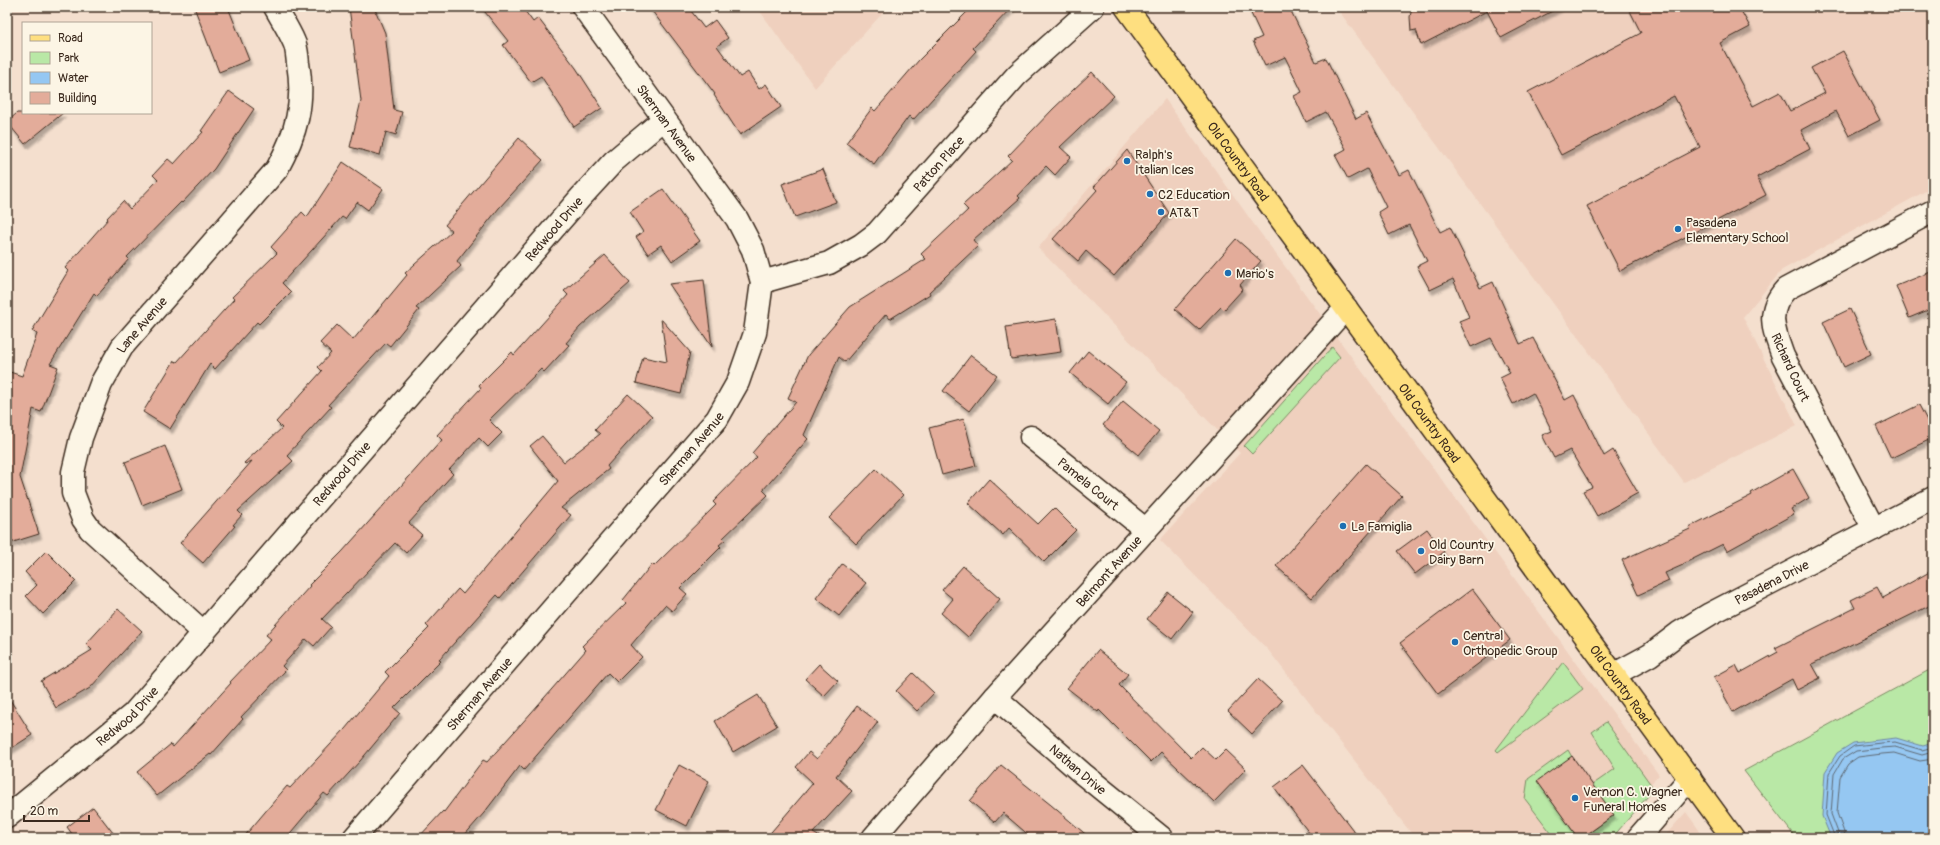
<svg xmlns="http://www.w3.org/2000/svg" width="1940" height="845" font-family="Pangolin,sans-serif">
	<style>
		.built { fill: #efd0be }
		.green { fill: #b9e8a6; stroke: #7a8962 }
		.water { fill: #95c7f2; stroke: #71889d }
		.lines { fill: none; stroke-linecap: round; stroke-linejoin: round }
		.shore { stroke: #5f6973; stroke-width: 1 }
		.building { fill: #e3ac9a; stroke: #3b2a1e; filter: url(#shadow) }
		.minor-casing { stroke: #3b2a1e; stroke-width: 25 }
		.major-casing { stroke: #3b2a1e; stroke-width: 25 }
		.minor { stroke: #fcf5e5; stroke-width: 22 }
		.major { stroke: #fedf80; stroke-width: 22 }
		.poi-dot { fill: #1f6fb2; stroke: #fcf5e5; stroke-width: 1.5 }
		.labels { text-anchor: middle; stroke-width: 3.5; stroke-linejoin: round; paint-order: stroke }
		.street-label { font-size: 13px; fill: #3b2a1e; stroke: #fcf5e5 }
		.poi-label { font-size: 13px; fill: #3b2a1e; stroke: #fcf5e5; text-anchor: start }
	</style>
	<defs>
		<filter id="shadow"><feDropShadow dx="2.5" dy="4.5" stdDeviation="1" flood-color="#0004"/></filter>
	</defs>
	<rect width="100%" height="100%" fill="#f4dfce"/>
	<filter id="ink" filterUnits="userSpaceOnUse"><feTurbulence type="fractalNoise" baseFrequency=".025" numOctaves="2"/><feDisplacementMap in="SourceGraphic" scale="8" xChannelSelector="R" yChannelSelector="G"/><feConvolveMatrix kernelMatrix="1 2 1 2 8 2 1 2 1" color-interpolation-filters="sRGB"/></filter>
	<g filter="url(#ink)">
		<g class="built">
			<path d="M 757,7 L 888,7 L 815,88 Z"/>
			<path d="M 1336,7 L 1933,7 L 1933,187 L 1782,270 L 1743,317 L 1797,426 L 1684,482 Z"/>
			<path d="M 1165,99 L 1253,223 L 1659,775 L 1600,838 L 1415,838 L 1269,651 L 1160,540 L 1240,453 L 1038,248 Z"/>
			<path d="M 1686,812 L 1705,838 L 1663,838 Z"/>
		</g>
		<g class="green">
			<path d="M 1332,347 L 1340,357 L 1252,454 L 1244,446 Z"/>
			<path d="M 1563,662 L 1583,689 L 1498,752 L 1496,750 Z"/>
			<path d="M 1933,668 L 1933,838 L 1796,838 L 1744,771 Z"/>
			<path d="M 1606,722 L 1654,789 L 1612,838 L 1582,838 L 1613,816 L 1592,785 L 1615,769 L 1592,732 Z"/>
			<path d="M 1568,750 L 1572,757 L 1538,781 L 1578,838 L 1555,838 L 1525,799 L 1528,779 Z"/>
		</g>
		<path class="water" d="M 1896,738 L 1923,746 L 1933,743 L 1933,838 L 1831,838 L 1822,816 L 1825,772 L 1837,753 L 1853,743 Z"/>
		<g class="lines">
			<g class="shore">
				<path d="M 1835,838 L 1826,815 L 1829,773 L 1840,756 L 1854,746 L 1881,743 L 1895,742 L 1922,750 L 1933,747"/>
				<path d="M 1840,838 L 1831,814 L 1834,774 L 1843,759 L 1856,751 L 1881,748 L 1895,747 L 1922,755 L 1933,752"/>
				<path d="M 1846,838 L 1837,813 L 1840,777 L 1848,764 L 1858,757 L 1882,754 L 1894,753 L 1920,761 L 1933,759"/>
			</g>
		</g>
		<g class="building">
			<path d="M 194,7 L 228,7 L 249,60 L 219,72 Z"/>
			<path d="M 349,7 L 374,7 L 385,33 L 394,110 L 402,112 L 396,135 L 386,132 L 380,155 L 350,147 L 361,101 Z"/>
			<path d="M 481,7 L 522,7 L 533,22 L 538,18 L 576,68 L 602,108 L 574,127 L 541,76 L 531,82 L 503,45 L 508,41 Z"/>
			<path d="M 649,7 L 688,7 L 704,28 L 715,20 L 728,38 L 717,46 L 740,77 L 748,72 L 759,89 L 766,84 L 781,107 L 740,135 L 714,95 L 715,94 Z"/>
			<path d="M 972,7 L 1012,7 L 973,48 L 976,51 L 913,120 L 909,116 L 874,164 L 846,143 L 872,108 L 875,111 L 919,60 Z"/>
			<path d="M 1248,7 L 1289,7 L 1316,62 L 1326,58 L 1356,119 L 1366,113 L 1399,175 L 1409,170 L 1440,232 L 1450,227 L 1480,288 L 1493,282 L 1520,344 L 1533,338 L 1565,400 L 1574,395 L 1604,456 L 1613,450 L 1638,493 L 1597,516 L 1583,491 L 1592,487 L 1570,450 L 1554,458 L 1542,435 L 1552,431 L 1533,393 L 1513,404 L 1500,378 L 1510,373 L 1491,338 L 1471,347 L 1459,321 L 1469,317 L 1453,279 L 1430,290 L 1417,266 L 1427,261 L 1409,225 L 1389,235 L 1378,212 L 1386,207 L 1367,169 L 1348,179 L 1335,155 L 1346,149 L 1326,112 L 1306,122 L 1294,96 L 1302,92 L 1285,57 L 1265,66 L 1253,41 L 1262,37 Z"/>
			<path d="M 1412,7 L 1560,7 L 1501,38 L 1487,11 L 1421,45 L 1416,30 L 1411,31 L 1410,17 Z"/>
			<path d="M 1628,7 L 1739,7 L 1750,27 L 1720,43 L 1753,106 L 1780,92 L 1790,111 L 1825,93 L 1811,68 L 1843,51 L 1880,120 L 1849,136 L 1836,111 L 1801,130 L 1810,149 L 1757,177 L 1766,195 L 1620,271 L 1587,206 L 1700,147 L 1674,96 L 1561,155 L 1528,92 L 1641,33 Z"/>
			<path d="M 1092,72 L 1114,96 L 1060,147 L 1071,157 L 1055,175 L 1046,166 L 1018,196 L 1020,198 L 973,240 L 978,246 L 929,292 L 930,294 L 890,319 L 886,314 L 845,362 L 839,357 L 804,435 L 808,439 L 763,490 L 768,495 L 723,538 L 725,540 L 719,545 L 721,547 L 680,588 L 687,594 L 672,611 L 665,605 L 631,645 L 642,657 L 617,682 L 608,673 L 524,770 L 520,766 L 484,813 L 462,838 L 418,838 L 443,811 L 444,812 L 483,760 L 487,762 L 531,713 L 586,650 L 582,646 L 626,603 L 623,600 L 652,564 L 654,566 L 716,505 L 713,502 L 757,457 L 752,453 L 796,402 L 788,398 L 808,355 L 850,307 L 926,259 L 921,254 L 968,210 L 963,205 L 1012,160 L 1008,156 L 1053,109 Z"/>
			<path d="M 229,91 L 254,109 L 214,169 L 182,203 L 181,202 L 127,257 L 129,259 L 97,296 L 94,293 L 50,364 L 58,367 L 41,412 L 33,409 L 20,477 L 39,534 L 7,544 L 7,371 L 22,376 L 37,334 L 32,331 L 68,271 L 65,268 L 108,219 L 107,218 L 123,201 L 130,209 L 158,180 L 153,175 L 168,159 L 174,164 L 203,132 L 201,131 Z"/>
			<path d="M 17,113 L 63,113 L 25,144 L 7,122 Z"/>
			<path d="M 519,138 L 543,160 L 499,208 L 457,261 L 461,266 L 416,308 L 419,310 L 390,346 L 386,343 L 328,405 L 331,407 L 287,455 L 293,461 L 238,511 L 242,515 L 233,525 L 235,526 L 203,563 L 180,543 L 252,461 L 245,464 L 244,463 L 282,428 L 276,422 L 322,371 L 318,367 L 331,353 L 320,343 L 337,325 L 353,340 L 407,275 L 405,273 L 452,231 L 445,225 Z"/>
			<path d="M 1127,150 L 1169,213 L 1114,276 L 1086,251 L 1078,261 L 1053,239 L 1097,190 L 1094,187 Z"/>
			<path d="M 343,162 L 383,189 L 368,210 L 357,202 L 345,219 L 342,217 L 282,283 L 291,292 L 259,324 L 257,322 L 215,369 L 210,364 L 170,429 L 143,412 L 174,361 L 177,362 L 234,299 L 232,297 L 277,253 L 271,247 L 302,212 L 307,217 Z"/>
			<path d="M 823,169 L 836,202 L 795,217 L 782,184 Z"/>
			<path d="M 663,189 L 700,241 L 672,261 L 661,245 L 648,254 L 636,237 L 643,232 L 630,212 Z"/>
			<path d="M 1236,239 L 1261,261 L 1240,285 L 1243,289 L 1224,310 L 1221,307 L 1199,330 L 1175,309 Z"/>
			<path d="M 605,255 L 630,283 L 580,327 L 566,343 L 569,345 L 544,372 L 541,369 L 489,420 L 502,433 L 488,447 L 479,438 L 449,470 L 453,474 L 409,523 L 422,535 L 406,553 L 395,543 L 322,619 L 331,627 L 314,646 L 306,639 L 282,666 L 286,670 L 241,717 L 243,719 L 211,755 L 210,754 L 157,796 L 137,772 L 171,744 L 173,747 L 231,683 L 230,682 L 271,639 L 266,635 L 310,586 L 309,585 L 342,552 L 442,440 L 437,435 L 481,388 L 479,385 L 512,352 L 514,355 L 568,295 L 564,291 Z"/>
			<path d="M 1933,271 L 1933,308 L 1909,318 L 1896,286 Z"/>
			<path d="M 704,280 L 712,347 L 669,284 Z"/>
			<path d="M 1850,309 L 1871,354 L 1844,367 L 1823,322 Z"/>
			<path d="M 661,319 L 690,352 L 681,394 L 636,383 L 643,357 L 667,362 Z"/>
			<path d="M 1056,319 L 1061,352 L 1011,359 L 1006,327 Z"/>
			<path d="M 1088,351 L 1126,382 L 1108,404 L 1070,373 Z"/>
			<path d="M 971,355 L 997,375 L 969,411 L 943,391 Z"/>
			<path d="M 628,394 L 652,416 L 607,466 L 609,469 L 561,508 L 571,515 L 500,598 L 497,595 L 439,660 L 441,661 L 394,708 L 400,713 L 360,761 L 328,796 L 324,793 L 286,838 L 243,838 L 287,786 L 290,788 L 345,729 L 389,676 L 385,672 L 429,628 L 426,625 L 458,589 L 463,594 L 558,481 L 530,446 L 542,436 L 564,462 L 600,434 L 595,430 Z"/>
			<path d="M 1123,401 L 1159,431 L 1139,455 L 1103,425 Z"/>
			<path d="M 1919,405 L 1933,432 L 1933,438 L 1891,458 L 1876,426 Z"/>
			<path d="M 964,419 L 976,466 L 942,475 L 929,428 Z"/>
			<path d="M 165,446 L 182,489 L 142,505 L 125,462 Z"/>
			<path d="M 1366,464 L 1402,496 L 1312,598 L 1276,566 Z"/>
			<path d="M 876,469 L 903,495 L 856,544 L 829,518 Z"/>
			<path d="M 1793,469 L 1809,498 L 1791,509 L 1794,514 L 1727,551 L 1723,544 L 1683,564 L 1683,565 L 1665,573 L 1669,581 L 1638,595 L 1622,560 L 1690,529 L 1689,527 L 1752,495 L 1751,493 Z"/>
			<path d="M 989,479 L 1038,524 L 1054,508 L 1076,530 L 1044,562 L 1009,528 L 1003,535 L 968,503 Z"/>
			<path d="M 1427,529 L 1444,552 L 1415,574 L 1397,551 Z"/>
			<path d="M 46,551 L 76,581 L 43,614 L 26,596 L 37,585 L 25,572 Z"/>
			<path d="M 842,564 L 866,583 L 839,616 L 816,598 Z"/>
			<path d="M 963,566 L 1000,599 L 968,637 L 941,613 L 953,599 L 942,590 Z"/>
			<path d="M 1933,570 L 1933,604 L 1812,664 L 1820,678 L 1797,690 L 1792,679 L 1733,712 L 1714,677 L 1736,665 L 1740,673 L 1778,652 L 1775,648 L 1855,608 L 1851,600 L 1877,587 L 1883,598 Z"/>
			<path d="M 1472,589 L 1510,640 L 1438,694 L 1400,643 Z"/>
			<path d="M 1168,592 L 1193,612 L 1172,639 L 1147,619 Z"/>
			<path d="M 118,609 L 142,631 L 90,688 L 56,708 L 41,681 L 92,650 L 86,644 Z"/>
			<path d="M 1098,650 L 1128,674 L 1119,685 L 1191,758 L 1202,747 L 1216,760 L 1226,750 L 1246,769 L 1214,802 L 1161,752 L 1151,762 L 1099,710 L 1098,712 L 1067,688 Z"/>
			<path d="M 819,664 L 838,681 L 824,696 L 805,679 Z"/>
			<path d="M 913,673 L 934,693 L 917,711 L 896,691 Z"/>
			<path d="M 1258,679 L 1282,701 L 1252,734 L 1228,711 Z"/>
			<path d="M 7,695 L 32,735 L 7,751 Z"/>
			<path d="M 758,695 L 777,726 L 733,752 L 715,721 Z"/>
			<path d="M 857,706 L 878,722 L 836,776 L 852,791 L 813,833 L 822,838 L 766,838 L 813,783 L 796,767 L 809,752 L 817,759 Z"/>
			<path d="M 1572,756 L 1614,815 L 1582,838 L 1578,838 L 1537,781 Z"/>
			<path d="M 679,765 L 709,781 L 687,826 L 656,810 Z"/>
			<path d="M 1001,765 L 1051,805 L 1090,838 L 1032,838 L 1003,813 L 995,822 L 970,801 Z"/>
			<path d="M 1303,765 L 1359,838 L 1313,838 L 1274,787 Z"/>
			<path d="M 93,807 L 117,838 L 75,838 L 67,827 Z"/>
		</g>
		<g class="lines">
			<defs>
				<g id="minor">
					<path id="s1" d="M 762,282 L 829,263 L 861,245 L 877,233 L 1017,75 L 1093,7"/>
					<path id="s2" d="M 1031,437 L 1146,530"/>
					<path d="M 1874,529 L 1783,356 C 1774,331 1765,312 1786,289 L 1933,211"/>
					<path id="s3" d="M 204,633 L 90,529 L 83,519 L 73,493 L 73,472 L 81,438 L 101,384 L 122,347 L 277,169 C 296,134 305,104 298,63 C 297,56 297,48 294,42 C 289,30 281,18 275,7"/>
					<path id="s4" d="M 1615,674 L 1650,655 L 1679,633 L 1710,614 L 1933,498"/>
					<path id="s5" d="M 995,697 L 1083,774 L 1162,838"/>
					<path id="s6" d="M 7,817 L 133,714 L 581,197 L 614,161 L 664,119"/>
					<path id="s7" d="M 354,838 L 717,419 L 738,382 L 755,333 L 762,282 L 753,250 L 737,219 L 583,7"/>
					<path id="s8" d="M 873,838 L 995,697 L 1346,308"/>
					<path d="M 1638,838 L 1690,778"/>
				</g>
				<g id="major">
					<path id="s9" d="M 1126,7 L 1733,838"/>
				</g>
			</defs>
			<use href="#minor" class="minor-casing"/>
			<use href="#major" class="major-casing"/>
			<use href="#minor" class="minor"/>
			<use href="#major" class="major"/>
		</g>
	</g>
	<g class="poi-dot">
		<circle cx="1127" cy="161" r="4"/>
		<circle cx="1150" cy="194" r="4"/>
		<circle cx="1161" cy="212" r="4"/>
		<circle cx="1678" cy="229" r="4"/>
		<circle cx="1228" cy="273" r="4"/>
		<circle cx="1343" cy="526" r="4"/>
		<circle cx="1421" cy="551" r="4"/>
		<circle cx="1455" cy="642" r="4"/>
		<circle cx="1575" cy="798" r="4"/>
	</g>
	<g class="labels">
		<g class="street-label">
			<text transform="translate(667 123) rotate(54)" y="5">Sherman Avenue</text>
			<text dy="5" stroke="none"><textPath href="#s9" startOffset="191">Old Country Road</textPath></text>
			<text dy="5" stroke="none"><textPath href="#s1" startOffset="219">Patton Place</textPath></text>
			<text dy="5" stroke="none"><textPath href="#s6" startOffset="805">Redwood Drive</textPath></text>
			<text dy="5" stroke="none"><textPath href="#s3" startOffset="380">Lane Avenue</textPath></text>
			<text transform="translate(1791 367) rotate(65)" y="5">Richard Court</text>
			<text dy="5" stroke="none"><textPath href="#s9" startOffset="515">Old Country Road</textPath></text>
			<text dy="5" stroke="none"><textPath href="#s7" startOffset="515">Sherman Avenue</textPath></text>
			<text dy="5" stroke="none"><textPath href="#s6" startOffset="481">Redwood Drive</textPath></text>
			<text dy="5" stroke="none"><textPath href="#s2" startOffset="74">Pamela Court</textPath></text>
			<text dy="5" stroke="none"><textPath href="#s8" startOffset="356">Belmont Avenue</textPath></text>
			<text dy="5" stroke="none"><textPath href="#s4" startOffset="182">Pasadena Drive</textPath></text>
			<text dy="5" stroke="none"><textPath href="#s9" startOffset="839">Old Country Road</textPath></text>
			<text dy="5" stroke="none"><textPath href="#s7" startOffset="191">Sherman Avenue</textPath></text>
			<text dy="5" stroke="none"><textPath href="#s6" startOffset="157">Redwood Drive</textPath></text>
			<text dy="5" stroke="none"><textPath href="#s5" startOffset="110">Nathan Drive</textPath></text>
		</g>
		<g class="poi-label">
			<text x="1135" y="159">Ralph's<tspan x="1135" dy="15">Italian Ices</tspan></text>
			<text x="1158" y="199">C2 Education</text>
			<text x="1169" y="217">AT&amp;T</text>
			<text x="1686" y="227">Pasadena<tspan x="1686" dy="15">Elementary School</tspan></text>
			<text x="1236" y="278">Mario's</text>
			<text x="1351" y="531">La Famiglia</text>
			<text x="1429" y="549">Old Country<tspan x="1429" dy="15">Dairy Barn</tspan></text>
			<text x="1463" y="640">Central<tspan x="1463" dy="15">Orthopedic Group</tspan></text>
			<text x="1583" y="796">Vernon C. Wagner<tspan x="1583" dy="15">Funeral Homes</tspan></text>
		</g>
	</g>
	<rect width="1940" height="845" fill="none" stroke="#fcf5e5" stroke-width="24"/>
	<rect x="12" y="12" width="1916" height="821" fill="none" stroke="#3b2a1e" stroke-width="1.5" filter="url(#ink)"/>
	<rect x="22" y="22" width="130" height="92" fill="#fcf5e5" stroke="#afa495"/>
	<rect x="30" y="35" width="20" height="6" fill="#fedf80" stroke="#afa495"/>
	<text x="58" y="42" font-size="12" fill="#3b2a1e">Road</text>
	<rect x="30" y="52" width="20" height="12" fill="#b9e8a6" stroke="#afa495"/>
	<text x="58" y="62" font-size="12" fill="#3b2a1e">Park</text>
	<rect x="30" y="72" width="20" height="12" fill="#95c7f2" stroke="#afa495"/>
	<text x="58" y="82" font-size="12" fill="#3b2a1e">Water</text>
	<rect x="30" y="92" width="20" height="12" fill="#e3ac9a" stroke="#afa495"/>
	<text x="58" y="102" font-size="12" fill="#3b2a1e">Building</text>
	<path d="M24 815v6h65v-6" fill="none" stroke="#3b2a1e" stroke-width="2"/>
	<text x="30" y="815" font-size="12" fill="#3b2a1e" stroke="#fcf5e5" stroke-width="3" paint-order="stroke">20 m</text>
</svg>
